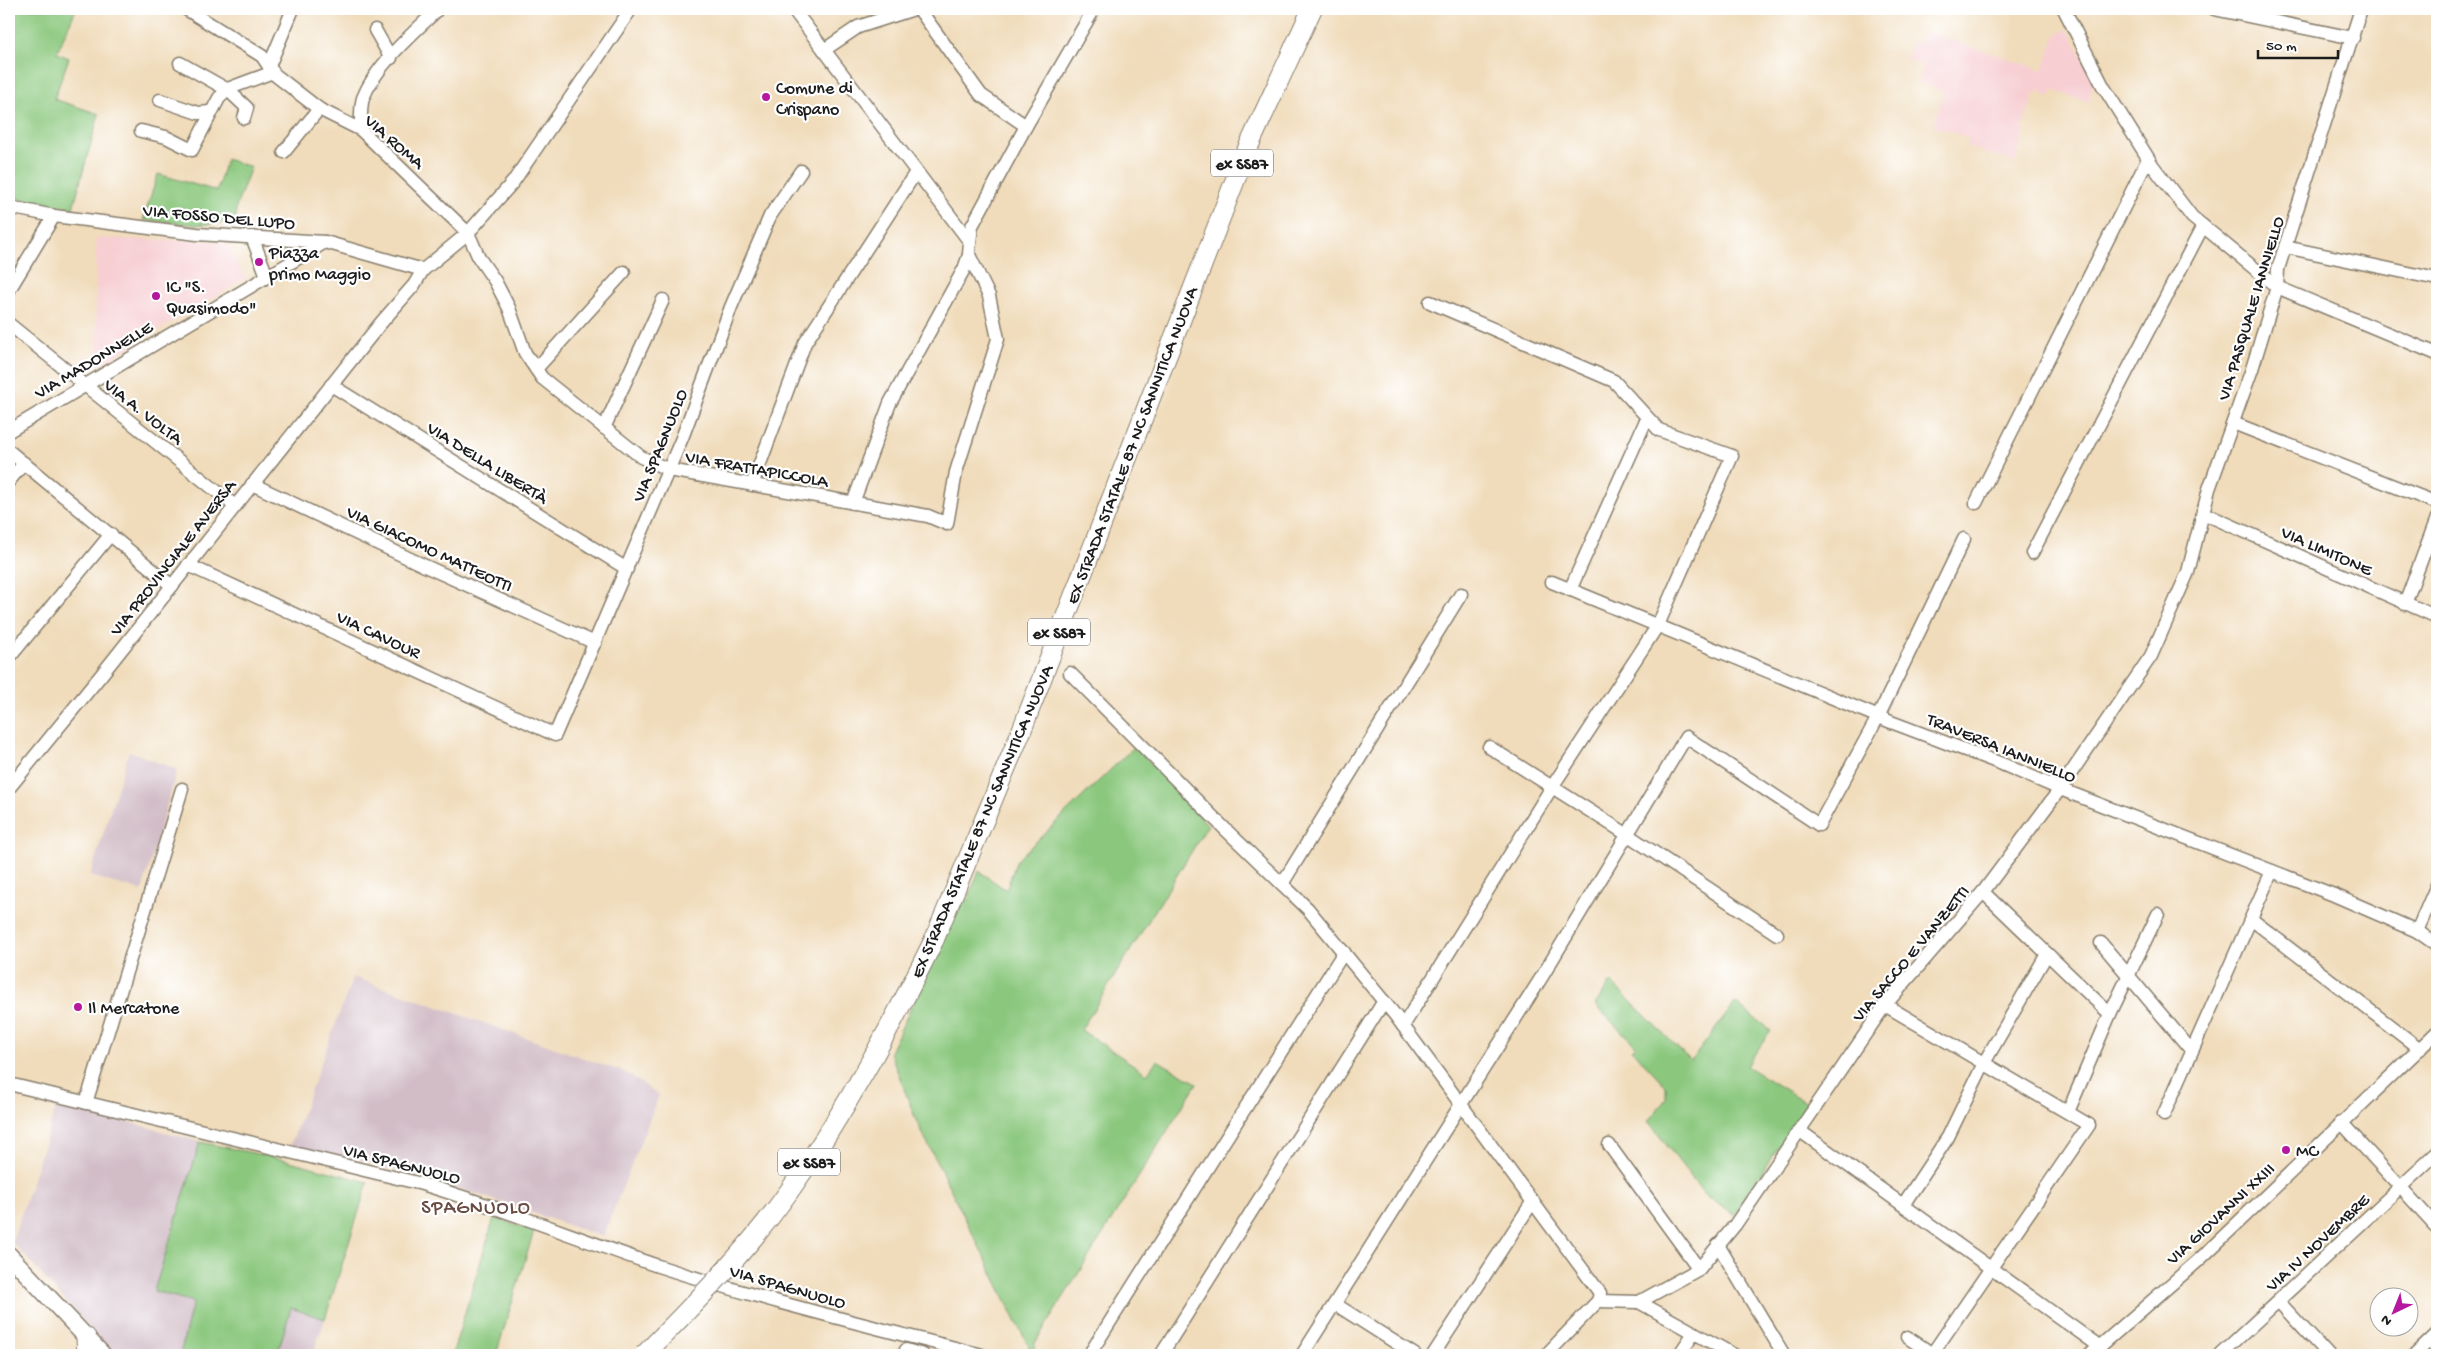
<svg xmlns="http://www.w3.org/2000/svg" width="2446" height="1364" font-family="'Gochi Hand',sans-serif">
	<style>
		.built { fill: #f7cfd3 }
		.industrial { fill: #d2bdc7 }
		.green { fill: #8bc87e; stroke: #54724d }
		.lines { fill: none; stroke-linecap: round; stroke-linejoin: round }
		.minor-casing { stroke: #867c6b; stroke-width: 15 }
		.major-casing { stroke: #867c6b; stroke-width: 19 }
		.highway-casing { stroke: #867c6b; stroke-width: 21 }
		.minor { stroke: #fff; stroke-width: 12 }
		.major { stroke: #fff; stroke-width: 16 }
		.highway { stroke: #fff; stroke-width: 19 }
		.highway-bridge-casing { stroke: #867c6b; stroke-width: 21; stroke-linecap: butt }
		.highway-bridge { stroke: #fff; stroke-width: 19 }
		.poi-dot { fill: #b5179e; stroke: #fff; stroke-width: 2 }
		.labels { text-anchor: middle; stroke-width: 4.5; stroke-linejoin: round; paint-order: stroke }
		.shield { fill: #fff; stroke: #606060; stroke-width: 1 }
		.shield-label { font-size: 16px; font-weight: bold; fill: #1c1c1c }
		.poi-label { font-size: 18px; fill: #1c1c1c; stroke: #fff; text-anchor: start }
		.street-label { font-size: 18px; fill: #1c1c1c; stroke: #fff }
		.quarter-label { font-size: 20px; letter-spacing: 1px; fill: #694c43; stroke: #fff }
	</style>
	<rect width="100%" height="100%" fill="#fff"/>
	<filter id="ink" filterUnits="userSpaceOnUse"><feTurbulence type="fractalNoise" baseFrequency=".02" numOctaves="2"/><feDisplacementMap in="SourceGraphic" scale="10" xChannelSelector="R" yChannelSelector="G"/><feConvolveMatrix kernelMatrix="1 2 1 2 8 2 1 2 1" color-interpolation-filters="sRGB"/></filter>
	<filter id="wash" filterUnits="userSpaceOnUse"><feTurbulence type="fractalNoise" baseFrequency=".0096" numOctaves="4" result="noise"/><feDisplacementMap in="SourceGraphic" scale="20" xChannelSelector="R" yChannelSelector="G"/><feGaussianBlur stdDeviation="1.12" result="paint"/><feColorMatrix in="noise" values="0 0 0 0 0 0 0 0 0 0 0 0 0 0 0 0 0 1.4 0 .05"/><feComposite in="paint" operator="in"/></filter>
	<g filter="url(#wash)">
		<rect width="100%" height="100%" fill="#f0dbba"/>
		<g class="built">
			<path d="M 2068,29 L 2097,85 L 2092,88 L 2088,102 L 2053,90 L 2051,97 L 2041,94 L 2042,90 L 2039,89 L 2037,93 L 2035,92 L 2022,129 L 2025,131 L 2015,163 L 1966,146 L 1969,138 L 1933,126 L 1944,92 L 1918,82 L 1923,66 L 1906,60 L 1913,41 L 1919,43 L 1924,31 L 2043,70 L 2056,35 Z"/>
			<path d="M 96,238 L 226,242 L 246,278 L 98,366 L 96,331 Z"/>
		</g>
		<g class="industrial">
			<path d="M 129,751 L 177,770 L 142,891 L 90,876 Z"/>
			<path d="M 353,977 L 626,1073 L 659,1095 L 603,1237 L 476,1194 L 363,1161 L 290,1146 Z"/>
			<path d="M 58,1102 L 200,1142 L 154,1291 L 193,1302 L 180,1355 L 114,1355 L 12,1242 Z"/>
			<path d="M 291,1307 L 325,1319 L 313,1355 L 277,1355 Z"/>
		</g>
		<g class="green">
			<path d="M 9,9 L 76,9 L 57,53 L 69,58 L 54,99 L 99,114 L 73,208 L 9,197 Z"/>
			<path d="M 226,159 L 251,167 L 236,207 L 236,222 L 195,225 L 143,220 L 158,174 L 217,191 Z"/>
			<path d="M 1135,746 L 1208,825 L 1081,1030 L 1147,1074 L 1157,1060 L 1197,1083 L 1035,1343 L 1033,1355 L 916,1120 L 890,1052 L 962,899 L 967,901 L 979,871 L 1006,890 L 1017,860 Z"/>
			<path d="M 1611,982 L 1691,1061 L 1735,1003 L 1771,1031 L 1746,1066 L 1807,1103 L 1734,1215 L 1704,1194 L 1648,1121 L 1666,1099 L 1666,1086 L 1632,1050 L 1636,1046 L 1595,1005 Z"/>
			<path d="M 200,1142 L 282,1159 L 368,1182 L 325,1319 L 291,1308 L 277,1355 L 180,1355 L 193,1302 L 154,1291 Z"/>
			<path d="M 494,1218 L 534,1231 L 496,1355 L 452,1355 Z"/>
		</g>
	</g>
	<g filter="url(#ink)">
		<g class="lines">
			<defs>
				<g id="minor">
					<path d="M 186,9 L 262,56 L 274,74 L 319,109 L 361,130 L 468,233 L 479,258 L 495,281 L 509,308 L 525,353 L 542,378 L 641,457 L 669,470 L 928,516 L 947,524 L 956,472 L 998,339 L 989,296 L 969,255"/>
					<path d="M 793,9 L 970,242 L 969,255 L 964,269 L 890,403 L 853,503"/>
					<path d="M 919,9 L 981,95 L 1026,126"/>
					<path d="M 2064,9 L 2103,86 L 2153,166 L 2192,217 L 2277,287 L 2437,354"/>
					<path d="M 2214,9 L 2353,38"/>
					<path d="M 375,30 L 391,58"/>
					<path d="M 824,50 L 858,27 L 914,9"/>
					<path d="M 180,63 L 228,90 L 247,108 L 244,118"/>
					<path d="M 269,66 L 293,9"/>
					<path d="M 160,100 L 198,113 L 210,112"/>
					<path d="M 361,130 C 361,119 360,108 363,98 C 376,65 411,35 436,11"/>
					<path d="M 141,131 L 166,137 L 192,150 L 219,98 L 230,88 L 273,72"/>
					<path d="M 284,152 L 319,109"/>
					<path d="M 9,207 L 54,216 L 197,234 L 325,242 L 423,270"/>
					<path d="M 252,237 L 267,276"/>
					<path d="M 970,242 L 972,226 L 1026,126 L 1094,9"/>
					<path d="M 2285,247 L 2437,279"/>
					<path d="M 9,290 L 54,216"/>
					<path d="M 9,324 L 235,506"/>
					<path d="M 536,369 L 624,272"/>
					<path d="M 331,385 L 627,569"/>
					<path d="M 2233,423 L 2437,503"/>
					<path d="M 604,428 L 663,300"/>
					<path d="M 9,431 L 325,242"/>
					<path d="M 9,451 L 172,586"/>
					<path d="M 9,481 L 24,463"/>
					<path d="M 252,484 L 425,566 L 595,643"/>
					<path d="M 752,485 L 805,343 L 916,172"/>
					<path d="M 1976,503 L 2148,159"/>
					<path d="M 2203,513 L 2437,617"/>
					<path d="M 2032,553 L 2203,226"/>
					<path d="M 188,565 L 555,735 L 682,438 L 731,307 L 770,216 L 801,171"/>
					<path d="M 1552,582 L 1891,722 L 2002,764 L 2060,789 L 2334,895 L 2417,931 L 2437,945"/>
					<path d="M 1570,590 L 1647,418"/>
					<path d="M 2405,604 L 2437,518"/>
					<path d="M 9,658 L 111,534"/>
					<path d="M 1070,673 L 1225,829 L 1308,909 L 1395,1015 L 1600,1293 L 1598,1301 L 1546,1355"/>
					<path d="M 1489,747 L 1628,835 L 1777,934"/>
					<path d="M 9,788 L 102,674 L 380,324 L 414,285 L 423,270 L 468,233 L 513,182 L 631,9"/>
					<path d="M 1282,884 L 1461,594"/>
					<path d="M 1983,892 L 2110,1014"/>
					<path d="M 2251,919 L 2420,1049"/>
					<path d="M 2417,931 L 2437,885"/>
					<path d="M 2101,943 L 2191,1050"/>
					<path d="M 1885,1005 L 2089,1125 L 1932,1354"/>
					<path d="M 1403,1026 L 1552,787 L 1658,625 L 1732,456 L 1659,430 L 1614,381 L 1430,302"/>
					<path d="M 9,1084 L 422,1184 C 502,1208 579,1239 658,1266 C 765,1301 874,1327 982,1355"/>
					<path d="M 86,1103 L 182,789"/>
					<path d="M 2068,1112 L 2110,1014 L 2158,914"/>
					<path d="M 2164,1114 L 2272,871"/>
					<path d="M 2341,1122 L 2437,1227"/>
					<path d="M 1800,1131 L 2099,1346"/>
					<path d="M 1609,1145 L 1699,1269"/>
					<path d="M 1903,1205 L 1948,1137 L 1984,1063 L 2047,954"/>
					<path d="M 1718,1245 L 1784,1355"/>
					<path d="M 1598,1301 L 1639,1302 L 1699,1269 L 1735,1225 L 1885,1005 L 1983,892 L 2060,789 L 2151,656 L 2188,572 L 2209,489 L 2252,369 L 2277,287 L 2278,269 L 2361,9"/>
					<path d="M 1639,1302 L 1734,1355"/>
					<path d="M 2279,1302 L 2328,1355"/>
					<path d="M 1335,1304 L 1415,1355"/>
					<path d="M 1907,1337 L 1934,1355"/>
					<path d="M 904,1355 L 906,1350 L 923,1355"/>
					<path d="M 1089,1355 L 1344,952"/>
					<path d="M 1161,1355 L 1384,1001"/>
					<path d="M 1302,1355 L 1543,975 L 1686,737 L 1819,825 L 1878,717 L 1964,539"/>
					<path d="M 1433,1355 L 1533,1201"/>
					<path d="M 1679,1355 L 1694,1333"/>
					<path d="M 2090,1355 L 2200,1259 L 2437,1032"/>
					<path d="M 2220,1355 L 2437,1153"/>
					<path d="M 2415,1355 L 2437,1334"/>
				</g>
				<path id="major" d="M 9,1255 L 103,1355"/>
				<g id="highway">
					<path d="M 934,940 L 1021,732 L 1246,152 L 1312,9"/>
					<path d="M 86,1337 L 87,1355"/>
				</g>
			</defs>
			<use href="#minor" class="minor-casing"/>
			<use href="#major" class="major-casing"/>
			<use href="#highway" class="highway-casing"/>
			<use href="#minor" class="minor"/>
			<use href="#major" class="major"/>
			<use href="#highway" class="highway"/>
			<defs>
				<path id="highway-bridge" d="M 644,1355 C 695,1303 748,1250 790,1190 C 846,1111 891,1027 934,940"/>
			</defs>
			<use href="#highway-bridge" class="highway-bridge-casing"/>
			<use href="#highway-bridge" class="highway-bridge"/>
		</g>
	</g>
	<g class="poi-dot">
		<circle cx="766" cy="97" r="5"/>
		<circle cx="259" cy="262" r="5"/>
		<circle cx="156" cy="296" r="5"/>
		<circle cx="78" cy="1007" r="5"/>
		<circle cx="2286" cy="1150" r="5"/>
	</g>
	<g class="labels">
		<g class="shield">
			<rect x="1211" y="149.5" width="62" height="27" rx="4"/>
			<rect x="1028" y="618.5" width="62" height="27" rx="4"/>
			<rect x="778" y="1148.5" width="62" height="27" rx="4"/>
		</g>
		<g class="shield-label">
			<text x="1242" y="169">ex SS87</text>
			<text x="1059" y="638">ex SS87</text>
			<text x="809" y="1168">ex SS87</text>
		</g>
		<g class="poi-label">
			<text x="776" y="93">Comune di<tspan x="776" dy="21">Crispano</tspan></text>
			<text x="269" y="258">Piazza<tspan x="269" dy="21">primo Maggio</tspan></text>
			<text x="166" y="292">IC "S.<tspan x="166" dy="21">Quasimodo"</tspan></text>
			<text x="88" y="1013">Il Mercatone</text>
			<text x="2296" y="1156">MC</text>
		</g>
		<g class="street-label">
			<text transform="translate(395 141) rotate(41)" y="6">VIA ROMA</text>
			<text transform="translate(219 216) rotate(5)" y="6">VIA FOSSO DEL LUPO</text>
			<text transform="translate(2250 308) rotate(-73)" y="6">VIA PASQUALE IANNIELLO</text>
			<text transform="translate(93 359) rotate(-31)" y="6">VIA MADONNELLE</text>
			<text transform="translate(144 411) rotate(38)" y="6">VIA A. VOLTA</text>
			<text transform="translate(659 445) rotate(-68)" y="6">VIA SPAGNUOLO</text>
			<text transform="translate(1131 445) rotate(-69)" y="6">EX STRADA STATALE 87 NC SANNITICA NUOVA</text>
			<text transform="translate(488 462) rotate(32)" y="6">VIA DELLA LIBERTÀ</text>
			<text transform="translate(757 468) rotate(10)" y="6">VIA FRATTAPICCOLA</text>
			<text transform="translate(430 548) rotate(25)" y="6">VIA GIACOMO MATTEOTTI</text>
			<text transform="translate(2327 550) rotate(24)" y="6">VIA LIMITONE</text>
			<text transform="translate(172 557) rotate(-52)" y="6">VIA PROVINCIALE AVERSA</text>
			<text transform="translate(379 634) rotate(25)" y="6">VIA CAVOUR</text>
			<text transform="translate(2002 747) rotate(22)" y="6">TRAVERSA IANNIELLO</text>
			<text transform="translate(981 821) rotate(-67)" y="6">EX STRADA STATALE 87 NC SANNITICA NUOVA</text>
			<text transform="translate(1910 953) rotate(-50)" y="6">VIA SACCO E VANZETTI</text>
			<text transform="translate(402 1163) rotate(14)" y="6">VIA SPAGNUOLO</text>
			<text transform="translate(2220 1213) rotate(-43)" y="6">VIA GIOVANNI XXIII</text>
			<text transform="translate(2317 1242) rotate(-43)" y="6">VIA IV NOVEMBRE</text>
			<text transform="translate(788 1286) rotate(16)" y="6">VIA SPAGNUOLO</text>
		</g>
		<g class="quarter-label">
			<text x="476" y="1213">SPAGNUOLO</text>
		</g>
	</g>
	<rect width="2446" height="1364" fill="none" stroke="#fff" stroke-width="30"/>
	<g transform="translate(2394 1312) rotate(223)"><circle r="24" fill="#ffffff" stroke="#a4a4a4"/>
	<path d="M0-4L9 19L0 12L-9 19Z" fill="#b5179e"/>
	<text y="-8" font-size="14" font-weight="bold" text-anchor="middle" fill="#1c1c1c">N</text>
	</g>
	<path d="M2258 50v8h80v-8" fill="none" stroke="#1c1c1c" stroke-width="2.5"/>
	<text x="2266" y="50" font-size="15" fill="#1c1c1c" stroke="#ffffff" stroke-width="4" paint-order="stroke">50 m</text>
</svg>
